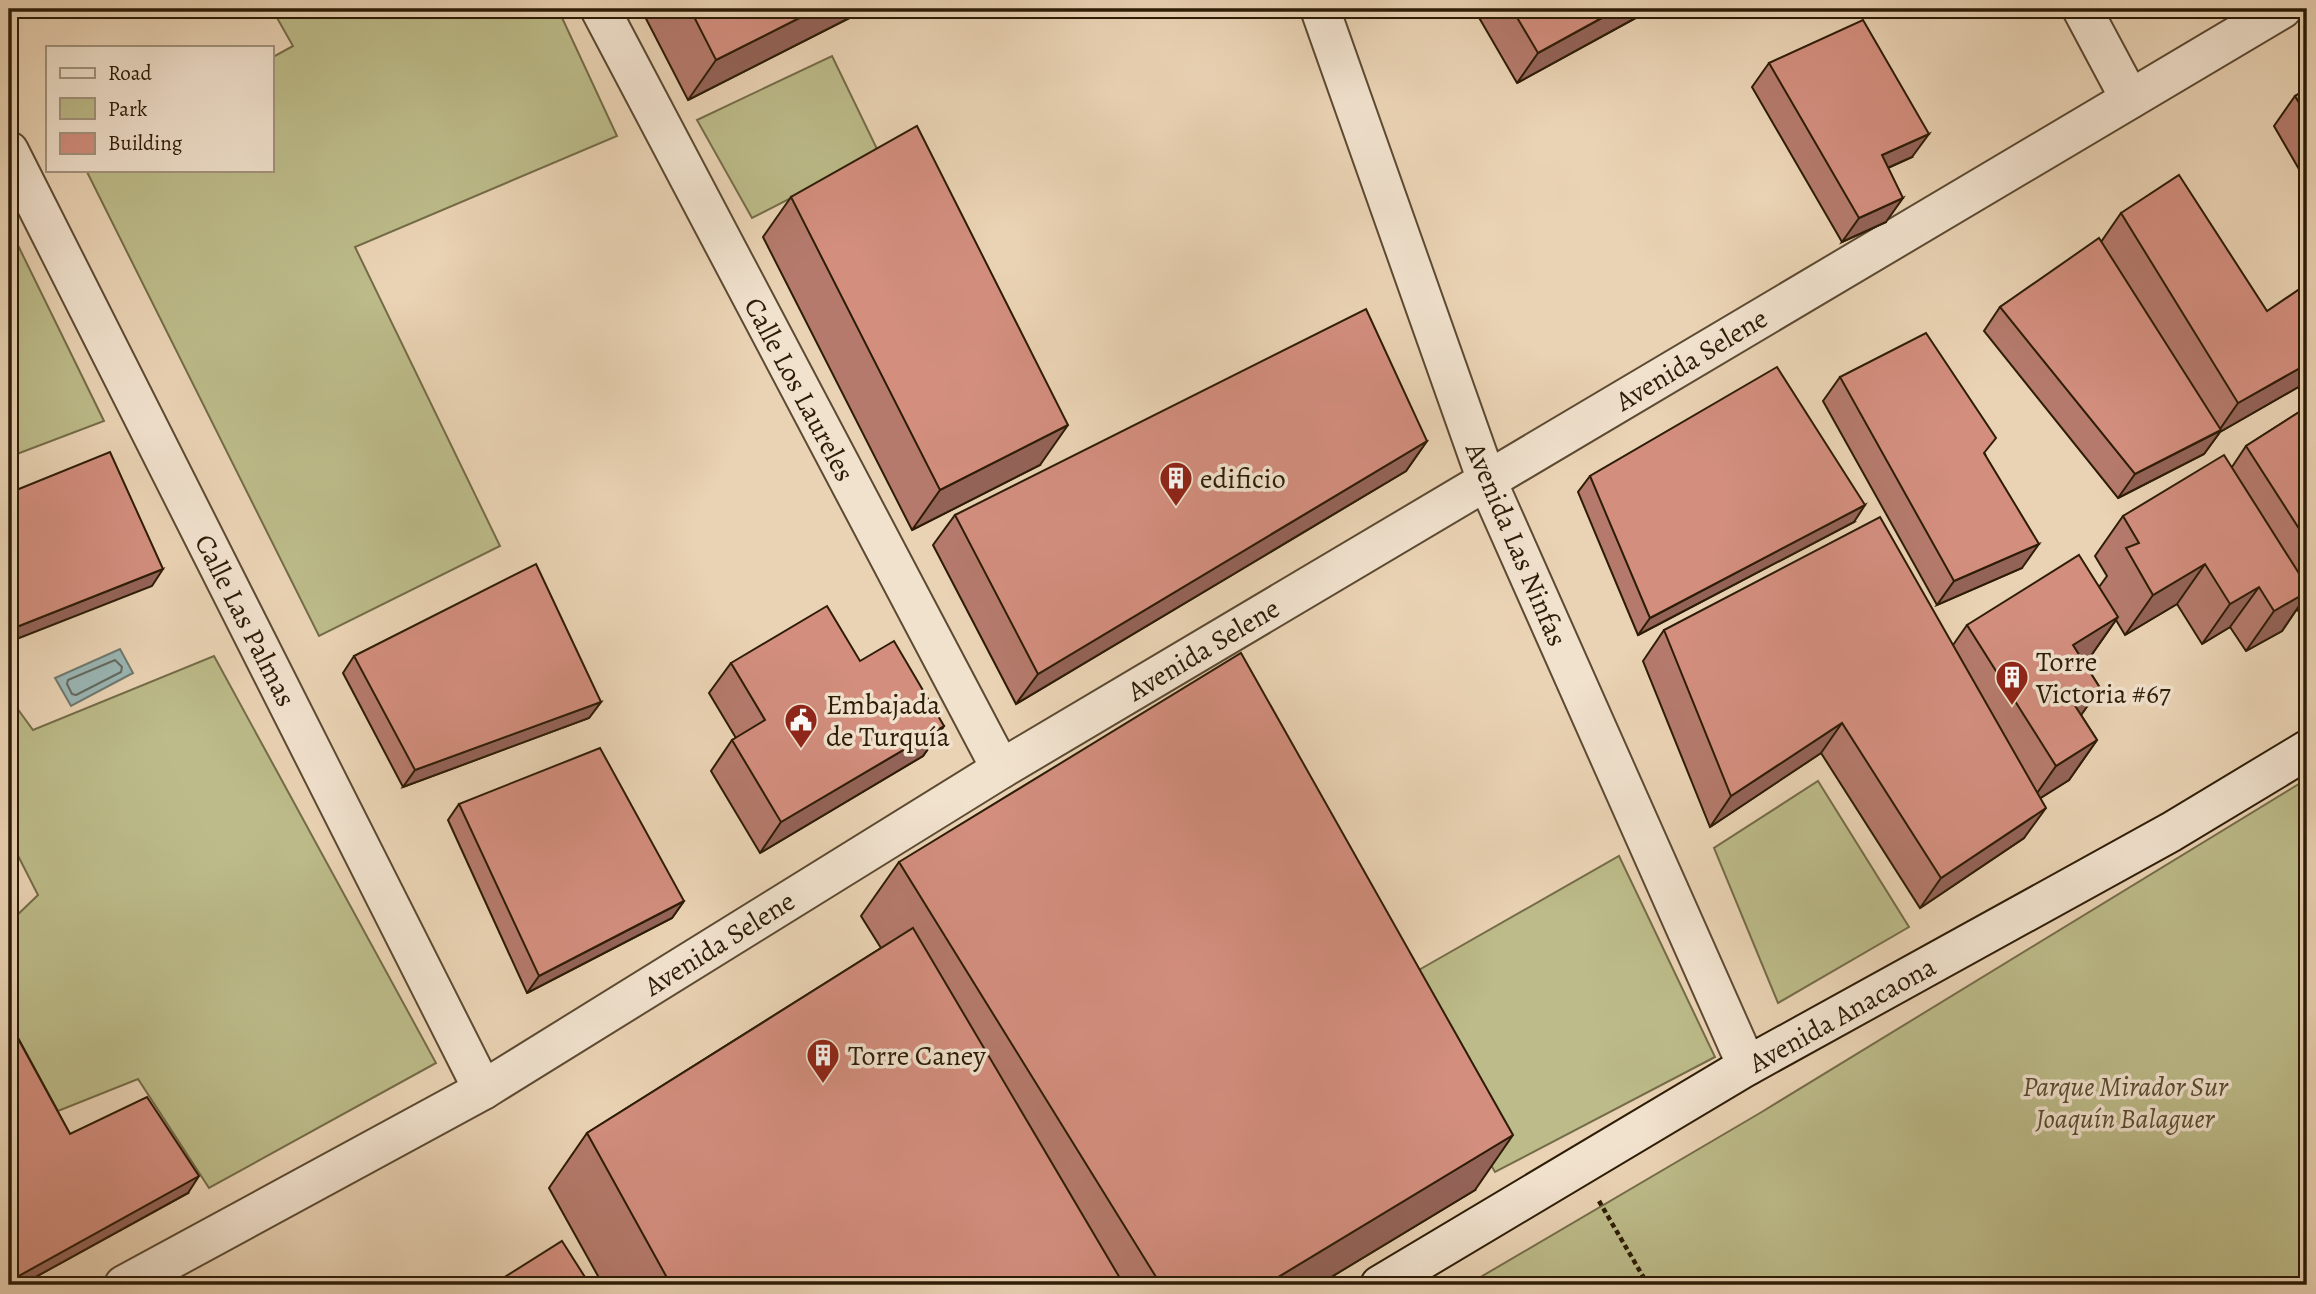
<svg xmlns="http://www.w3.org/2000/svg" width="2316" height="1294" font-family="Alegreya,serif">
	<style>
		.green { fill: #bcbb89; stroke: #746c48; stroke-width: 2 }
		.water { fill: #9ab6b5; stroke: #6e786f; stroke-width: 2 }
		.lines { fill: none; stroke-linecap: round; stroke-linejoin: round }
		.shore { stroke: #64695e; stroke-width: 2 }
		.minor-casing { stroke: #5c4a32; stroke-width: 42 }
		.tertiary-casing { stroke: #5c4a32; stroke-width: 42 }
		.secondary-casing { stroke: #2d1c06; stroke-width: 42 }
		.path { stroke: #2d1c06; stroke-width: 4.5; stroke-dasharray: 5 3.5; stroke-linecap: butt }
		.minor { stroke: #f1e2ce; stroke-width: 38 }
		.tertiary { stroke: #f1e2ce; stroke-width: 38 }
		.secondary { stroke: #f1e2ce; stroke-width: 38 }
		.wall { fill: #b57a6c; stroke: #2d1c06; stroke-width: 2 }
		.shaded-wall { fill: #946358; stroke: #2d1c06; stroke-width: 2 }
		.building { fill: #d38e7e; stroke: #2d1c06; stroke-width: 2 }
		.labels { text-anchor: middle; stroke-width: 7; stroke-linejoin: round; paint-order: stroke }
		.street-label { font-size: 28px; fill: #2d1c06; stroke: #f1e2ce }
		.poi-label { font-size: 28px; fill: #2d1c06; stroke: #f1e2ce; text-anchor: start }
		.park-label { font-size: 28px; font-style: italic; fill: #584c2d; stroke: #f1e2ce }
	</style>
	<rect width="100%" height="100%" fill="#ead3b4"/>
	<filter id="stains"><feTurbulence type="fractalNoise" baseFrequency=".00286" numOctaves="4"/><feColorMatrix values="0 0 0 0 .2 0 0 0 0 .09 0 0 0 0 .02 0 0 0 .5 -.17"/></filter>
	<radialGradient id="worn" r=".72"><stop offset=".6" stop-color="#630" stop-opacity="0"/><stop offset="1" stop-color="#630" stop-opacity=".3"/></radialGradient>
	<g class="green">
		<path d="M 272,9 L 558,9 L 617,136 L 355,247 L 500,546 L 319,636 L 86,170 L 271,170 L 271,58 L 293,46 Z"/>
		<path d="M 832,56 L 879,153 L 752,218 L 697,120 Z"/>
		<path d="M 9,227 L 104,421 L 9,457 Z"/>
		<path d="M 214,656 L 436,1063 L 209,1188 L 138,1079 L 58,1111 L 9,1021 L 9,923 L 38,895 L 9,838 L 9,697 L 33,730 Z"/>
		<path d="M 2307,779 L 2307,1285 L 1467,1285 L 1760,1113 Z"/>
		<path d="M 1818,781 L 1909,927 L 1778,1003 L 1714,848 Z"/>
		<path d="M 1619,856 L 1715,1057 L 1495,1172 L 1389,987 Z"/>
	</g>
	<path class="water" d="M 120,649 L 133,673 L 71,706 L 55,678 Z"/>
	<g class="lines">
		<path class="shore" d="M 115,660 L 122,667 L 121,672 L 76,695 L 72,694 L 67,684 L 68,680 Z"/>
		<defs>
			<g id="minor">
				<path d="M 600,9 L 1001,769"/>
				<path d="M 2082,9 L 2130,99"/>
				<path d="M 9,151 L 483,1090"/>
				<path d="M 124,1285 L 483,1090 L 1001,769 L 2282,9"/>
			</g>
			<path id="tertiary" d="M 1320,9 L 1487,481 L 1747,1066"/>
			<path id="secondary" d="M 1380,1285 L 1747,1066 L 2171,832 L 2307,750"/>
		</defs>
		<use href="#minor" class="minor-casing"/>
		<use href="#tertiary" class="tertiary-casing"/>
		<use href="#secondary" class="secondary-casing"/>
		<path class="path" d="M 1599,1201 L 1648,1285"/>
		<use href="#minor" class="minor"/>
		<use href="#tertiary" class="tertiary"/>
		<use href="#secondary" class="secondary"/>
	</g>
	<g class="wall">
		<path d="M 641,9 L 867,9 L 688,100 Z"/>
		<path d="M 1474,9 L 1652,9 L 1517,83 Z"/>
		<path d="M 2169,9 L 2181,9 L 2172,14 Z"/>
		<path d="M 1769,63 L 1912,157 L 1888,168 L 1886,222 L 1842,242 L 1752,87 Z"/>
		<path d="M 2307,89 L 2307,183 L 2274,126 L 2295,96 Z"/>
		<path d="M 791,197 L 1040,465 L 912,530 L 763,237 Z"/>
		<path d="M 2121,213 L 2307,382 L 2220,432 L 2204,454 L 2118,498 L 1984,331 L 2000,307 L 2101,242 Z"/>
		<path d="M 1840,377 L 1985,454 L 2022,568 L 1937,605 L 1823,401 Z"/>
		<path d="M 2307,407 L 2307,625 L 2297,609 L 2282,631 L 2246,651 L 2230,627 L 2202,644 L 2177,604 L 2125,635 L 2116,620 L 2090,657 L 2083,661 L 2100,688 L 2081,715 L 2097,740 L 2069,780 L 2040,798 L 2024,838 L 1920,908 L 1821,753 L 1710,827 L 1643,661 L 1664,630 L 1953,645 L 1967,625 L 2099,587 L 2107,576 L 2095,556 L 2123,516 L 2232,467 L 2246,446 Z"/>
		<path d="M 1427,441 L 1406,471 L 1016,704 L 933,545 L 955,515 Z"/>
		<path d="M 1590,476 L 1854,522 L 1638,635 L 1578,492 Z"/>
		<path d="M 354,656 L 601,702 L 589,718 L 403,787 L 343,673 Z"/>
		<path d="M 860,661 L 944,726 L 923,756 L 760,853 L 711,771 L 732,740 L 736,738 L 709,693 L 731,663 Z"/>
		<path d="M 459,804 L 684,901 L 672,918 L 527,993 L 448,820 Z"/>
		<path d="M 899,862 L 1475,1190 L 1318,1285 L 603,1285 L 549,1188 L 587,1133 L 881,948 L 861,916 Z"/>
		<path d="M 9,1022 L 70,1134 L 188,1193 L 21,1285 L 9,1285 Z"/>
	</g>
	<g class="shaded-wall">
		<path d="M 817,9 L 867,9 L 688,100 L 716,60 Z"/>
		<path d="M 1618,9 L 1652,9 L 1517,83 L 1538,53 Z"/>
		<path d="M 1929,134 L 1912,157 L 1865,178 L 1882,155 Z"/>
		<path d="M 1903,198 L 1886,222 L 1842,242 L 1859,218 Z"/>
		<path d="M 2307,364 L 2307,382 L 2220,432 L 2204,454 L 2118,498 L 2135,474 L 2218,432 L 2238,403 Z"/>
		<path d="M 1068,425 L 1040,465 L 912,530 L 940,490 Z"/>
		<path d="M 1427,441 L 1406,471 L 1016,704 L 1038,674 Z"/>
		<path d="M 1865,505 L 1854,522 L 1638,635 L 1650,618 Z"/>
		<path d="M 2039,544 L 2022,568 L 1937,605 L 1954,581 Z"/>
		<path d="M 2205,564 L 2177,604 L 2125,635 L 2153,595 Z"/>
		<path d="M 163,569 L 152,586 L 9,642 L 9,630 Z"/>
		<path d="M 2259,587 L 2230,627 L 2202,644 L 2230,604 Z"/>
		<path d="M 2307,592 L 2307,594 L 2282,631 L 2246,651 L 2274,611 Z"/>
		<path d="M 2118,617 L 2090,657 L 2044,685 L 2073,645 Z"/>
		<path d="M 2100,688 L 2072,728 L 2074,704 Z"/>
		<path d="M 601,702 L 589,718 L 403,787 L 415,770 Z"/>
		<path d="M 1842,723 L 1821,753 L 1710,827 L 1731,796 Z"/>
		<path d="M 944,726 L 923,756 L 760,853 L 781,822 Z"/>
		<path d="M 2097,740 L 2069,780 L 2028,806 L 2056,766 Z"/>
		<path d="M 2046,808 L 2024,838 L 1920,908 L 1941,878 Z"/>
		<path d="M 684,901 L 672,918 L 527,993 L 539,976 Z"/>
		<path d="M 1513,1135 L 1475,1190 L 1318,1285 L 1265,1285 Z"/>
		<path d="M 199,1176 L 188,1193 L 21,1285 L 11,1285 L 15,1278 Z"/>
	</g>
	<g class="building">
		<path d="M 690,9 L 817,9 L 716,60 Z"/>
		<path d="M 1512,9 L 1618,9 L 1538,53 Z"/>
		<path d="M 1863,20 L 1929,134 L 1882,155 L 1903,198 L 1859,218 L 1769,63 Z"/>
		<path d="M 2307,89 L 2307,116 L 2295,96 Z"/>
		<path d="M 917,126 L 1068,425 L 940,490 L 791,197 Z"/>
		<path d="M 2179,175 L 2267,311 L 2307,284 L 2307,364 L 2238,403 L 2121,213 Z"/>
		<path d="M 2099,238 L 2221,430 L 2135,474 L 2000,307 Z"/>
		<path d="M 1366,309 L 1427,441 L 1038,674 L 955,515 Z"/>
		<path d="M 1926,333 L 1996,438 L 1984,453 L 2039,544 L 1954,581 L 1840,377 Z"/>
		<path d="M 1777,367 L 1865,505 L 1650,618 L 1590,476 Z"/>
		<path d="M 2307,407 L 2307,541 L 2246,446 Z"/>
		<path d="M 110,452 L 163,569 L 9,630 L 9,493 Z"/>
		<path d="M 2224,455 L 2307,586 L 2307,592 L 2274,611 L 2259,587 L 2230,604 L 2205,564 L 2153,595 L 2126,548 L 2139,543 L 2123,516 Z"/>
		<path d="M 1880,517 L 2046,808 L 1941,878 L 1842,723 L 1731,796 L 1664,630 Z"/>
		<path d="M 2079,555 L 2118,617 L 2073,645 L 2100,688 L 2074,704 L 2097,740 L 2056,766 L 1967,625 Z"/>
		<path d="M 536,564 L 601,702 L 415,770 L 354,656 Z"/>
		<path d="M 827,606 L 860,661 L 894,641 L 944,726 L 781,822 L 732,740 L 765,720 L 731,663 Z"/>
		<path d="M 1241,653 L 1513,1135 L 1265,1285 L 1161,1285 L 899,862 Z"/>
		<path d="M 600,748 L 684,901 L 539,976 L 459,804 Z"/>
		<path d="M 913,928 L 1124,1285 L 671,1285 L 587,1133 Z"/>
		<path d="M 9,1022 L 70,1134 L 147,1097 L 199,1176 L 15,1278 L 9,1268 Z"/>
		<path d="M 562,1241 L 590,1285 L 492,1285 Z"/>
	</g>
	<defs>
		<symbol id="building-pin" viewBox="-11 -11 22 30"><path d="M0 17L-7.5 6A9.5 9.5 0 1 1 7.5 6Z" fill="#8f2418" stroke="#f1e2ce"/><path d="M-4-6H4V6H1V3H-1V6H-4ZM-2.5-4.3h1.7v1.8h-1.7ZM.8-4.3h1.7v1.8H.8ZM-2.5-1h1.7V.8h-1.7ZM.8-1h1.7V.8H.8Z" fill="#fff"/></symbol>
		<symbol id="civic-pin" viewBox="-11 -11 22 30"><path d="M0 17L-7.5 6A9.5 9.5 0 1 1 7.5 6Z" fill="#8f2418" stroke="#f1e2ce"/><path d="M-.6-6.5H3V-4.5H.6V-3L4-1V1h2V6H-6V1h2V-1L-.6-3ZM-1.2 2.5V6h2.4V2.5Z" fill="#fff"/></symbol>
	</defs>
	<g fill-rule="evenodd">
		<use href="#building-pin" x="1157" y="459" width="38" height="52"/>
		<use href="#building-pin" x="1993" y="658" width="38" height="52"/>
		<use href="#civic-pin" x="782" y="701" width="38" height="52"/>
		<use href="#building-pin" x="804" y="1036" width="38" height="52"/>
	</g>
	<g class="labels">
		<g class="street-label">
			<text transform="translate(1691 359) rotate(-31)" y="10">Avenida Selene</text>
			<text transform="translate(800 389) rotate(62)" y="10">Calle Los Laureles</text>
			<text transform="translate(1517 544) rotate(67)" y="10">Avenida Las Ninfas</text>
			<text transform="translate(246 620) rotate(63)" y="10">Calle Las Palmas</text>
			<text transform="translate(1203 649) rotate(-31)" y="10">Avenida Selene</text>
			<text transform="translate(719 943) rotate(-32)" y="10">Avenida Selene</text>
			<text transform="translate(1842 1014) rotate(-29)" y="10">Avenida Anacaona</text>
		</g>
		<g class="poi-label">
			<text x="1200" y="488">edificio</text>
			<text x="2036" y="671">Torre<tspan x="2036" dy="32">Victoria #67</tspan></text>
			<text x="826" y="714">Embajada<tspan x="826" dy="32">de Turquía</tspan></text>
			<text x="848" y="1065">Torre Caney</text>
		</g>
		<g class="park-label">
			<text x="2125" y="1096">Parque Mirador Sur<tspan x="2125" dy="32">Joaquín Balaguer</tspan></text>
		</g>
	</g>
	<rect width="2316" height="1294" fill="none" stroke="#ead3b4" stroke-width="35"/>
	<rect x="10" y="10" width="2295" height="1273" fill="none" stroke="#2d1c06" stroke-width="3.5"/>
	<rect x="18" y="18" width="2281" height="1259" fill="none" stroke="#2d1c06" stroke-width="2"/>
	<rect x="46" y="46" width="228" height="126" fill="#f1e2ce" stroke="#a3937e" stroke-width="2"/>
	<rect x="60" y="68" width="35" height="10" fill="#f1e2ce" stroke="#a3937e" stroke-width="2"/>
	<text x="108" y="80" font-size="21" fill="#2d1c06">Road</text>
	<rect x="60" y="98" width="35" height="21" fill="#bcbb89" stroke="#a3937e" stroke-width="2"/>
	<text x="108" y="116" font-size="21" fill="#2d1c06">Park</text>
	<rect x="60" y="133" width="35" height="21" fill="#d38e7e" stroke="#a3937e" stroke-width="2"/>
	<text x="108" y="150" font-size="21" fill="#2d1c06">Building</text>
	<rect width="100%" height="100%" filter="url(#stains)"/>
	<rect width="100%" height="100%" fill="url(#worn)"/>
</svg>
